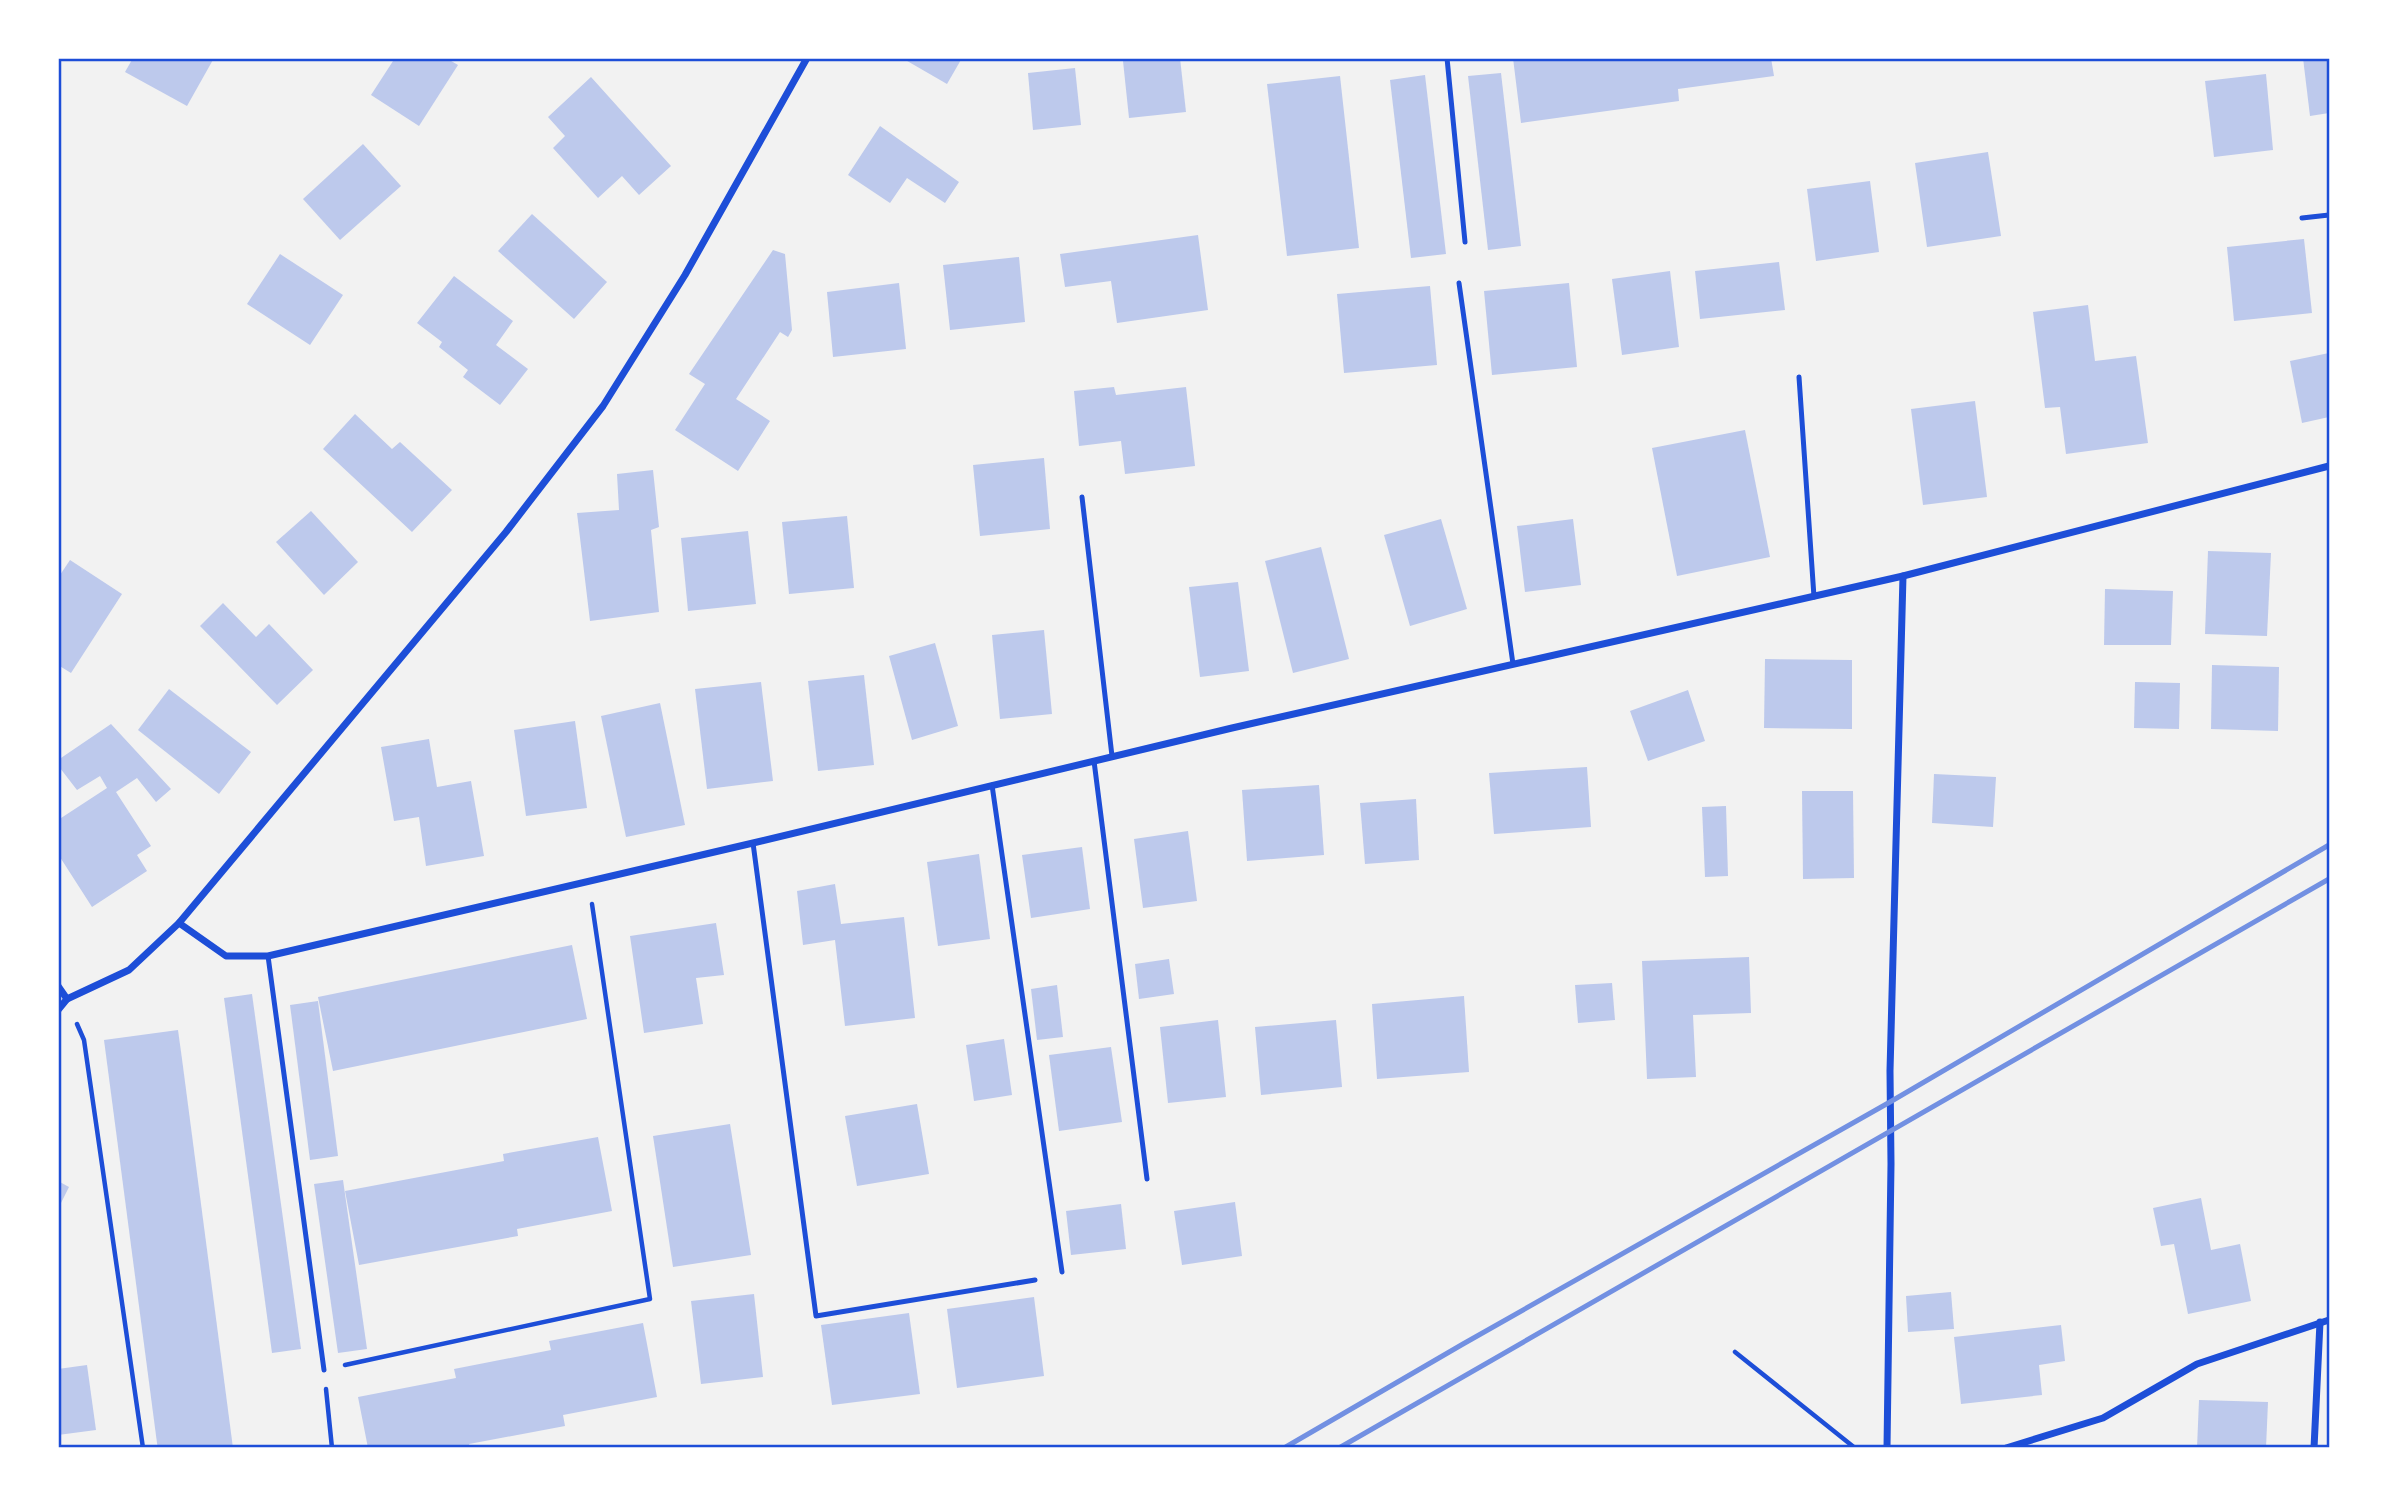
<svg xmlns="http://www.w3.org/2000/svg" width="2387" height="1506" font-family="'Source Sans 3',sans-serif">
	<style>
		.building { fill: #bdc9ec }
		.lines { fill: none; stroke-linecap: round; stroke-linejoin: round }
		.path { stroke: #1d4ed8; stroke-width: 4.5 }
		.service { stroke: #1d4ed8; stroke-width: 5 }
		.minor { stroke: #1d4ed8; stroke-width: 7 }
		.rail { stroke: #7290e2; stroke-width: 5 }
		.neatline { fill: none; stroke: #1d4ed8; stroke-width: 2.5 }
	</style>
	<rect width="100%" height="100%" fill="#f2f2f2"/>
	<g class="building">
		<path d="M 133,58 L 214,58 L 187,106 L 125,72 Z"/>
		<path d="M 395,58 L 446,58 L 458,65 L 419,126 L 371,95 Z"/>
		<path d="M 902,58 L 962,58 L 947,84 Z"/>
		<path d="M 1150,58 L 1180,58 L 1186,112 L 1129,118 L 1123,61 Z"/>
		<path d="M 1513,58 L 1771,58 L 1774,76 L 1678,89 L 1679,101 L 1521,123 Z"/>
		<path d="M 2303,58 L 2329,58 L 2329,113 L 2310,116 Z"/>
		<path d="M 1075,68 L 1081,125 L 1033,130 L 1028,73 Z"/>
		<path d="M 1501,73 L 1521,246 L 1488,250 L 1468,76 Z"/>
		<path d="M 2266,74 L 2273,150 L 2214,157 L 2205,81 Z"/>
		<path d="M 1425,75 L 1446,254 L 1411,258 L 1390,80 Z"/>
		<path d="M 1340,76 L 1359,248 L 1287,256 L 1267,84 Z"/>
		<path d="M 591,77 L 671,166 L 639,195 L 622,176 L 598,198 L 553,148 L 565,136 L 548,117 Z"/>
		<path d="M 880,126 L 959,182 L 945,203 L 907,178 L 890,203 L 848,175 Z"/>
		<path d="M 363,144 L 401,186 L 340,240 L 303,199 Z"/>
		<path d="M 1988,152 L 2001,236 L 1927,247 L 1915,163 Z"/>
		<path d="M 1870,181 L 1879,252 L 1816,261 L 1807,189 Z"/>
		<path d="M 532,214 L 607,282 L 574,319 L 498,251 Z"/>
		<path d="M 1198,235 L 1208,310 L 1117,323 L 1111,281 L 1065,287 L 1060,254 Z"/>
		<path d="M 2304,239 L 2312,313 L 2234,321 L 2227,247 Z"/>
		<path d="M 773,250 L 785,254 L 792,330 L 788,337 L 780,332 L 736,399 L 770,421 L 738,471 L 675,430 L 705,384 L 689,374 Z"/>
		<path d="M 280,254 L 343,295 L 310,345 L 247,304 Z"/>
		<path d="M 1019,257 L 1025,322 L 950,330 L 943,265 Z"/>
		<path d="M 1779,262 L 1785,310 L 1700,319 L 1695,271 Z"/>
		<path d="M 1670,271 L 1679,347 L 1622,355 L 1612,279 Z"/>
		<path d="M 454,276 L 513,321 L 496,345 L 528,369 L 500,405 L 463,377 L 468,370 L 439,347 L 442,342 L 417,323 Z"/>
		<path d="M 899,283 L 906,349 L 833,357 L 827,292 Z"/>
		<path d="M 1569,283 L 1577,367 L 1492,375 L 1484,291 Z"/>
		<path d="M 1430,286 L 1437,365 L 1344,373 L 1337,294 Z"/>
		<path d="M 2088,305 L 2095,361 L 2136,356 L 2148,443 L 2066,454 L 2060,407 L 2045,408 L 2033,312 Z"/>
		<path d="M 2329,353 L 2329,417 L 2302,423 L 2290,361 Z"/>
		<path d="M 1114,387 L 1116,395 L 1186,387 L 1195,466 L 1125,474 L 1121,441 L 1079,446 L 1074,391 Z"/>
		<path d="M 1975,401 L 1987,497 L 1923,505 L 1911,409 Z"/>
		<path d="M 355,414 L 392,449 L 400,442 L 452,490 L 412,532 L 323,449 Z"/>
		<path d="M 1745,430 L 1770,557 L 1677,576 L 1652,448 Z"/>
		<path d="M 1044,458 L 1050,529 L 980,536 L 973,465 Z"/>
		<path d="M 653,470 L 659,527 L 651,530 L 659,612 L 590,621 L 577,513 L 619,510 L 617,474 Z"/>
		<path d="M 311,511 L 358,562 L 324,595 L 276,542 Z"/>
		<path d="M 847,516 L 854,588 L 789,594 L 782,522 Z"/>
		<path d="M 1441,519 L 1467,609 L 1410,626 L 1384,535 Z"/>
		<path d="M 1573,519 L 1581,585 L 1525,592 L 1517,526 Z"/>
		<path d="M 748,531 L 756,604 L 688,611 L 681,538 Z"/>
		<path d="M 1321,547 L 1349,659 L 1293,673 L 1265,561 Z"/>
		<path d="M 2208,551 L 2271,553 L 2267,636 L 2205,634 Z"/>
		<path d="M 70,560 L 122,594 L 71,673 L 58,665 L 58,578 Z"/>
		<path d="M 1238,582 L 1249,671 L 1200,677 L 1189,587 Z"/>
		<path d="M 2105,589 L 2173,591 L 2171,645 L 2104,645 Z"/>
		<path d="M 223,603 L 256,637 L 269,624 L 313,670 L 277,705 L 200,626 Z"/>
		<path d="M 1044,630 L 1052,714 L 1000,719 L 992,635 Z"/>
		<path d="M 935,643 L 958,726 L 912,740 L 889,656 Z"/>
		<path d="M 1765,659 L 1852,660 L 1852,729 L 1764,728 Z"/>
		<path d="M 2212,665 L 2279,667 L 2278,731 L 2211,729 Z"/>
		<path d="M 864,675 L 874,765 L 818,771 L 808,681 Z"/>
		<path d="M 761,682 L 773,781 L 707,789 L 695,689 Z"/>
		<path d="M 2135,682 L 2180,683 L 2179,729 L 2134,728 Z"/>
		<path d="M 169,689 L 251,752 L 219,794 L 138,730 Z"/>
		<path d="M 1688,690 L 1705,741 L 1648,761 L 1630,711 Z"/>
		<path d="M 660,703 L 685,825 L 626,837 L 601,716 Z"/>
		<path d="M 575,721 L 587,808 L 526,816 L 514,730 Z"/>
		<path d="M 111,724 L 171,789 L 156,802 L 137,778 L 116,792 L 151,846 L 137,855 L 147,871 L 92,907 L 58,854 L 58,820 L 107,788 L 100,776 L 77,790 L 60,768 L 58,770 L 58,760 Z"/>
		<path d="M 429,739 L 437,787 L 471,781 L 484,856 L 426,866 L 419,817 L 394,821 L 381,747 Z"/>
		<path d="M 1587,767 L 1591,827 L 1494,834 L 1489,773 Z"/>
		<path d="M 1934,774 L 1996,777 L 1993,827 L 1932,823 Z"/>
		<path d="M 1319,785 L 1324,855 L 1247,861 L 1242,790 Z"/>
		<path d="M 1802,791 L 1853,791 L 1854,878 L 1803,879 Z"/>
		<path d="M 1416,799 L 1419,860 L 1365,864 L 1360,803 Z"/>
		<path d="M 1726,806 L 1728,876 L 1705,877 L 1702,807 Z"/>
		<path d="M 1188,831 L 1197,901 L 1143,908 L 1134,839 Z"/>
		<path d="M 1082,847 L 1090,909 L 1031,918 L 1022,855 Z"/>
		<path d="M 979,854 L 990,939 L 938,946 L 927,862 Z"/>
		<path d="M 835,884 L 841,924 L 904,917 L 915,1018 L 845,1026 L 835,940 L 803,945 L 797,891 Z"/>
		<path d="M 716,923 L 724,975 L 696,978 L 703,1024 L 644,1033 L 630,936 Z"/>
		<path d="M 572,945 L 587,1019 L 333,1071 L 318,997 Z"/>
		<path d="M 1749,957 L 1751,1013 L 1693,1015 L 1696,1077 L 1647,1079 L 1642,961 Z"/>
		<path d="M 1169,959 L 1174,994 L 1139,999 L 1135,964 Z"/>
		<path d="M 1612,983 L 1615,1020 L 1578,1023 L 1575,985 Z"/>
		<path d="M 1057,985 L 1063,1037 L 1037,1040 L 1031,989 Z"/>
		<path d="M 252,994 L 301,1349 L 272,1353 L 224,998 Z"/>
		<path d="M 1464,996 L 1469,1072 L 1377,1079 L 1372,1004 Z"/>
		<path d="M 318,1001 L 338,1156 L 310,1160 L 290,1005 Z"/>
		<path d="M 1218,1020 L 1226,1097 L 1168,1103 L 1160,1027 Z"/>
		<path d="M 1336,1020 L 1342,1087 L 1261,1095 L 1255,1027 Z"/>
		<path d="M 178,1030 L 182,1059 L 233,1448 L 158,1448 L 157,1443 L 104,1040 Z"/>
		<path d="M 1004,1039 L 1012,1095 L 974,1101 L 966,1045 Z"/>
		<path d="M 1111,1047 L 1122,1122 L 1059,1131 L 1049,1055 Z"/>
		<path d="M 917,1104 L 929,1174 L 857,1186 L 845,1116 Z"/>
		<path d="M 730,1124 L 751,1255 L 673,1267 L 653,1136 Z"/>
		<path d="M 598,1137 L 612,1211 L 517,1229 L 518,1236 L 359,1265 L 345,1191 L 504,1161 L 503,1154 Z"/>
		<path d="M 343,1180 L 367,1349 L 338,1353 L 314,1184 Z"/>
		<path d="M 58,1181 L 69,1187 L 58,1209 Z"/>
		<path d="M 2201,1198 L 2211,1250 L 2240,1244 L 2251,1301 L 2188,1314 L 2174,1244 L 2161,1246 L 2153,1208 Z"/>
		<path d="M 1235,1202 L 1242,1256 L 1182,1265 L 1174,1211 Z"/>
		<path d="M 1121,1204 L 1126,1249 L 1071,1255 L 1066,1211 Z"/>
		<path d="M 1951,1292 L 1954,1329 L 1908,1332 L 1906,1296 Z"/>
		<path d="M 754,1294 L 763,1377 L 701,1384 L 691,1301 Z"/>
		<path d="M 1034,1297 L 1044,1376 L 957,1388 L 947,1309 Z"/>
		<path d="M 909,1313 L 920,1394 L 832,1405 L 821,1325 Z"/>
		<path d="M 643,1323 L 657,1397 L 563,1415 L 565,1426 L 469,1444 L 470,1448 L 368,1448 L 358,1397 L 456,1378 L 454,1369 L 551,1350 L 549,1341 Z"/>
		<path d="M 2061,1325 L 2065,1361 L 2039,1365 L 2042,1395 L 1961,1404 L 1954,1337 Z"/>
		<path d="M 87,1365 L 96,1430 L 58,1435 L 58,1369 Z"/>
		<path d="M 2199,1400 L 2268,1402 L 2266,1448 L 2197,1448 Z"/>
	</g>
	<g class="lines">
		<g class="path">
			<path d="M 77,1024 L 84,1040 L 143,1448"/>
			<path d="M 1735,1352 L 1855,1448"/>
			<path d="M 345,1365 L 650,1299 L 592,904"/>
			<path d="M 326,1389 L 332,1448"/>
		</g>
		<g class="service">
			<path d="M 1447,58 L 1465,242"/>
			<path d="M 2302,218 L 2329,215"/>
			<path d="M 1459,283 L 1513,664"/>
			<path d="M 1799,377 L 1814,597"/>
			<path d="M 1082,497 L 1112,756"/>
			<path d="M 1094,761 L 1147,1179"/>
			<path d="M 992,785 L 1062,1272"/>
			<path d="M 753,843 L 816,1316 L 1035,1280"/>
			<path d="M 268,956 L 324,1370"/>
		</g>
		<g class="minor">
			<path d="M 179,923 L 226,956 L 268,956 L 753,843 L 1232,728 L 1903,576 L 2329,466"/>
			<path d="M 58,986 L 67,999"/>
			<path d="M 58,1010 L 67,999 L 129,970 L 179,923 L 506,532 L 603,406 L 685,275 L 807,58"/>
			<path d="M 1887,1448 L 1891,1164 L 1890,1071 L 1903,576"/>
			<path d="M 2006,1448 L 2103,1418 L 2197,1364 L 2329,1320"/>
			<path d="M 2314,1448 L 2320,1322"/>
		</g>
		<g class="rail">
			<path d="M 1284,1448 L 1463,1344 L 1890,1102 L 2329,845"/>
			<path d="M 1339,1448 L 2329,879"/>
		</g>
	</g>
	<rect width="2387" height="1506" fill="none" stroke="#ffffff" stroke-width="119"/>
	<rect x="60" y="60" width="2268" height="1386" class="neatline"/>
</svg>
